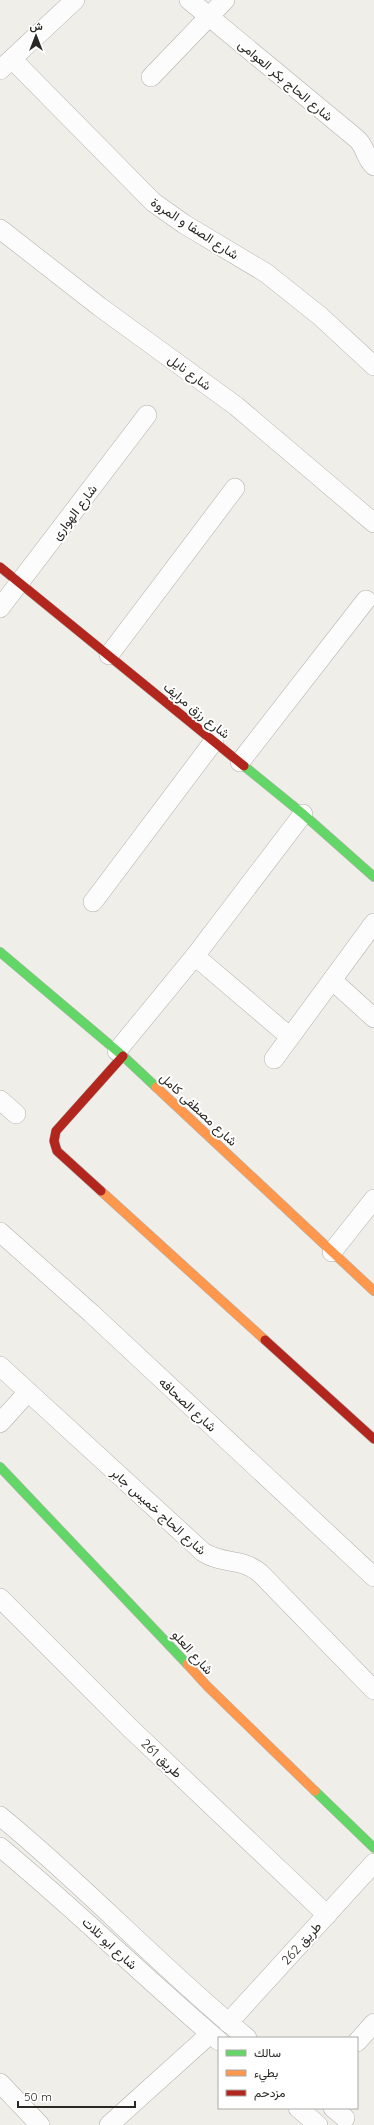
<svg xmlns="http://www.w3.org/2000/svg" width="374" height="2125" font-family="Quicksand,Vazirmatn,sans-serif">
	<style>
		.lines { fill: none; stroke-linecap: round; stroke-linejoin: round }
		.street-casing { stroke: #b1b0ac; stroke-width: 20 }
		.fast-casing { stroke: #b1b0ac; stroke-width: 10 }
		.slow-casing { stroke: #b1b0ac; stroke-width: 10 }
		.jam-casing { stroke: #b1b0ac; stroke-width: 10 }
		.street { stroke: #fdfcfc; stroke-width: 19 }
		.fast { stroke: #63d668; stroke-width: 9 }
		.slow { stroke: #ff974d; stroke-width: 9 }
		.jam { stroke: #b3261e; stroke-width: 9 }
		.labels { text-anchor: middle; stroke-width: 4; stroke-linejoin: round; paint-order: stroke }
		.street-label { font-size: 13px; fill: #2a2824; stroke: #fff }
	</style>
	<rect width="100%" height="100%" fill="#f0eee8"/>
	<g class="lines">
		<defs>
			<g id="street">
				<path d="M 189,0 L 357,139 C 366,147 365,158 374,166"/>
				<path d="M 12,59 L 153,202 L 184,224 L 266,273 L 320,316 L 374,366"/>
				<path d="M 0,70 L 75,0"/>
				<path d="M 151,77 L 225,0"/>
				<path d="M 0,229 L 100,307 L 236,406 L 374,523"/>
				<path d="M 0,608 L 147,415"/>
				<path d="M 109,655 L 235,488"/>
				<path d="M 240,762 L 366,600"/>
				<path d="M 93,902 L 214,741"/>
				<path d="M 195,956 L 290,1037"/>
				<path d="M 332,980 L 374,1018"/>
				<path d="M 117,1051 L 195,956 L 303,814"/>
				<path d="M 274,1059 L 374,923"/>
				<path d="M 0,1100 L 16,1114"/>
				<path d="M 0,1232 L 91,1313 L 374,1577"/>
				<path d="M 332,1252 L 374,1199"/>
				<path d="M 0,1366 L 203,1552 C 223,1565 241,1557 260,1573 L 374,1690"/>
				<path d="M 0,1423 L 28,1392"/>
				<path d="M 0,1598 L 130,1728 L 327,1915"/>
				<path d="M 0,1816 C 86,1886 161,1968 247,2038"/>
				<path d="M 0,1847 C 75,1909 145,1978 219,2041"/>
				<path d="M 228,2023 L 374,1863"/>
				<path d="M 357,2042 L 374,2023"/>
				<path d="M 0,2083 L 40,2125"/>
				<path d="M 298,2108 L 318,2125"/>
				<path d="M 333,2108 L 345,2118"/>
				<path d="M 109,2125 L 210,2034"/>
			</g>
			<g id="fast">
				<path d="M 244,766 L 303,814 L 374,877"/>
				<path d="M 0,952 L 123,1056 L 156,1087"/>
				<path d="M 0,1467 L 187,1664"/>
				<path d="M 315,1791 L 374,1848"/>
			</g>
			<g id="slow">
				<path d="M 156,1087 L 374,1291"/>
				<path d="M 101,1191 L 265,1340"/>
				<path d="M 187,1664 L 207,1686 L 315,1791"/>
			</g>
			<g id="jam">
				<path d="M 0,567 L 244,766"/>
				<path d="M 101,1191 L 57,1151 L 54,1141 L 56,1131 L 123,1056"/>
				<path d="M 265,1340 L 374,1439"/>
			</g>
		</defs>
		<use href="#street" class="street-casing"/>
		<use href="#fast" class="fast-casing"/>
		<use href="#slow" class="slow-casing"/>
		<use href="#jam" class="jam-casing"/>
		<use href="#street" class="street"/>
		<use href="#fast" class="fast"/>
		<use href="#slow" class="slow"/>
		<use href="#jam" class="jam"/>
	</g>
	<g class="labels">
		<g class="street-label">
			<text transform="translate(286 80) rotate(40)" y="5">شارع الحاج بكر العوامى</text>
			<text transform="translate(195 228) rotate(33)" y="5">شارع الصفا و المروة</text>
			<text transform="translate(190 372) rotate(37)" y="5">شارع نايل</text>
			<text transform="translate(74 512) rotate(-53)" y="5">شارع الهوارى</text>
			<text transform="translate(197 710) rotate(39)" y="5">شارع رزق مرايف</text>
			<text transform="translate(199 1109) rotate(43)" y="5">شارع مصطفى كامل</text>
			<text transform="translate(188 1404) rotate(43)" y="5">شارع الصحافه</text>
			<text transform="translate(159 1511) rotate(42)" y="5">شارع الحاج خميس جابر</text>
			<text transform="translate(193 1652) rotate(48)" y="5">شارع العلو</text>
			<text transform="translate(162 1758) rotate(43)" y="5">طريق 261</text>
			<text transform="translate(110 1943) rotate(43)" y="5">شارع ابو تلات</text>
			<text transform="translate(301 1943) rotate(-48)" y="5">طريق 262</text>
		</g>
	</g>
	<rect x="218" y="2037" width="140" height="72" fill="#ffffff" stroke="#aaa9a7"/>
	<rect x="226" y="2050" width="20" height="6" fill="#63d668" stroke="#aaa9a7"/>
	<text x="254" y="2057" font-size="12" fill="#2a2824">سالك</text>
	<rect x="226" y="2070" width="20" height="6" fill="#ff974d" stroke="#aaa9a7"/>
	<text x="254" y="2077" font-size="12" fill="#2a2824">بطيء</text>
	<rect x="226" y="2090" width="20" height="6" fill="#b3261e" stroke="#aaa9a7"/>
	<text x="254" y="2097" font-size="12" fill="#2a2824">مزدحم</text>
	<g transform="translate(36 36)" stroke="#ffffff" stroke-width="3" paint-order="stroke">
	<path d="M0-3L7 15L0 10L-7 15Z" fill="#2a2824"/>
	<text y="-6" font-size="11" font-weight="bold" text-anchor="middle" fill="#2a2824">ش</text>
	</g>
	<path d="M18 2101v6h117v-6" fill="none" stroke="#2a2824" stroke-width="2"/>
	<text x="24" y="2101" font-size="12" fill="#2a2824" stroke="#ffffff" stroke-width="3" paint-order="stroke">50 m</text>
</svg>
